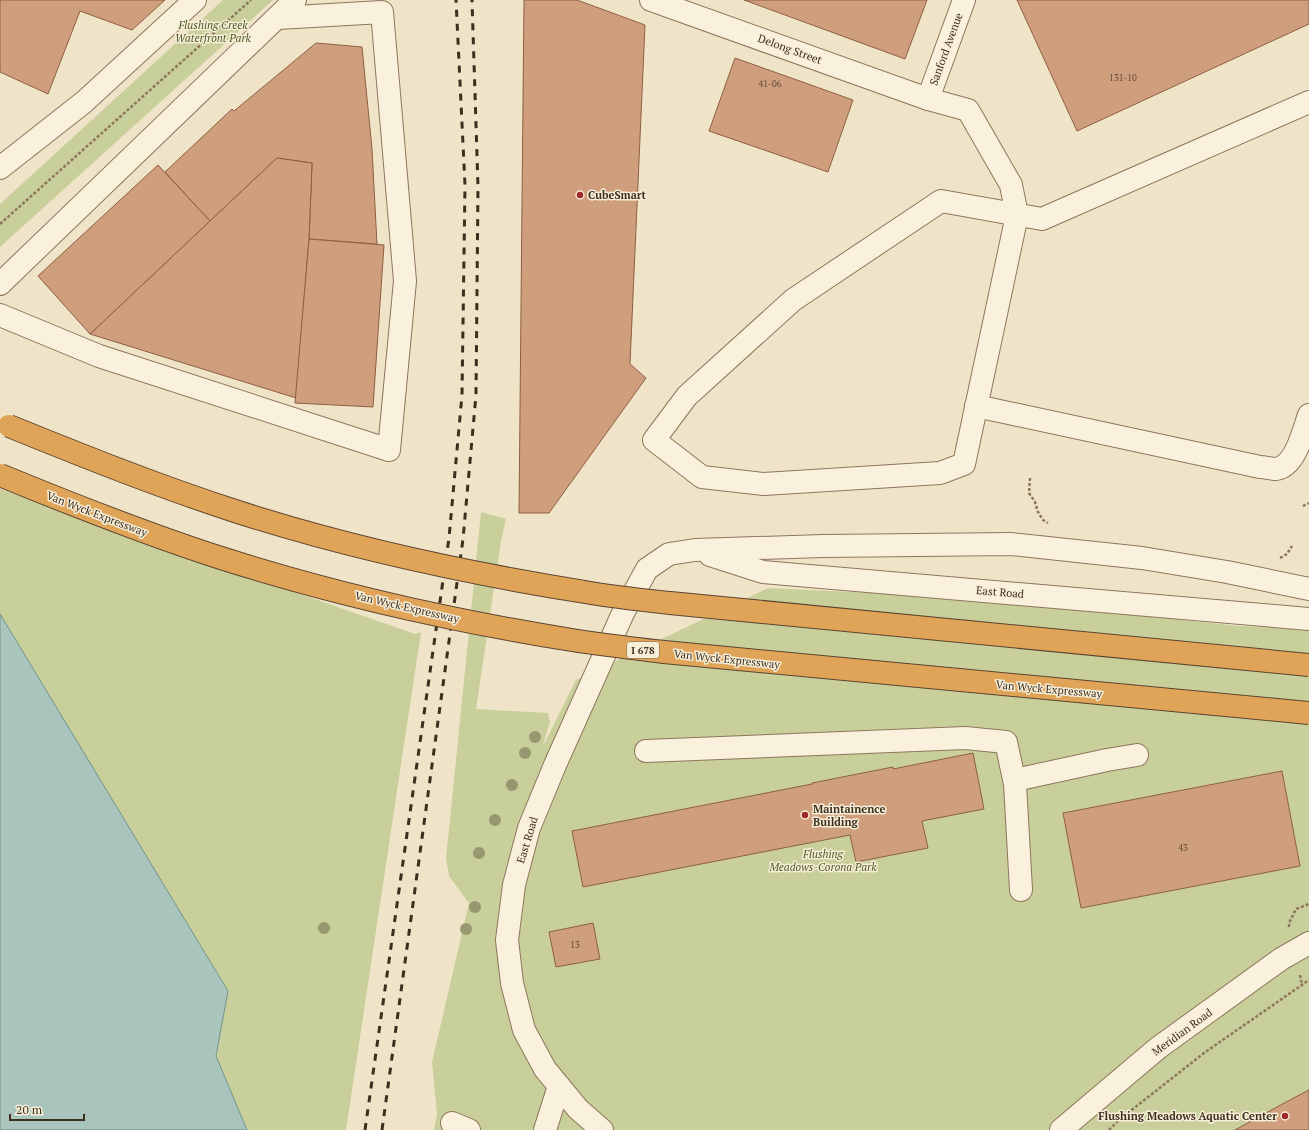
<svg xmlns="http://www.w3.org/2000/svg" width="1309" height="1130" font-family="'PT Serif',serif">
	<style>
		.green { fill: #c9cf9b }
		.water { fill: #a9c4bc; stroke: #6f938a }
		.building { fill: #cf9f7d; stroke: #8d5f41 }
		.lines { fill: none; stroke-linecap: round; stroke-linejoin: round }
		.minor-casing { stroke: #8d765c; stroke-width: 24 }
		.path { stroke: #8d765c; stroke-width: 2.5; stroke-dasharray: 3 2; stroke-linecap: butt }
		.minor { stroke: #faf1dc; stroke-width: 22 }
		.rail { stroke: #3d2e20; stroke-width: 3; stroke-dasharray: 7 7; stroke-linecap: butt }
		.highway-bridge-casing { stroke: #5b4430; stroke-width: 24; stroke-linecap: butt }
		.highway-bridge { stroke: #e0a458; stroke-width: 22 }
		.tree { fill: #96986f }
		.poi-dot { fill: #9e2a2b; stroke: #f7eed8; stroke-width: 1.5 }
		.labels { text-anchor: middle; stroke-width: 3; stroke-linejoin: round; paint-order: stroke }
		.number-label { font-size: 9px; fill: #624a37 }
		.shield { fill: #f7eed8; stroke: #756857; stroke-width: 1 }
		.shield-label { font-size: 10px; font-weight: bold; fill: #3d2e20 }
		.park-label { font-size: 11px; font-style: italic; fill: #4d5a26; stroke: #f7eed8 }
		.street-label { font-size: 11px; fill: #3d2e20; stroke: #f7eed8 }
		.poi-label { font-size: 11px; font-weight: bold; fill: #3d2e20; stroke: #f7eed8; text-anchor: start }
	</style>
	<rect width="100%" height="100%" fill="#f0e4c8"/>
	<g class="green">
		<path d="M 223,0 L 273,0 L 0,247 L 0,204 Z"/>
		<path d="M 0,489 L 415,634 L 421,632 L 346,1130 L 247,1130 L 216,1056 L 228,991 L 0,614 Z"/>
		<path d="M 481,512 L 506,519 L 501,541 L 476,709 L 548,713 L 550,721 L 543,746 L 576,680 L 768,588 L 977,598 L 1238,626 L 1309,628 L 1309,1130 L 434,1130 L 437,1114 L 432,1062 L 469,903 L 449,876 L 446,859 Z"/>
	</g>
	<path class="water" d="M 0,614 L 228,991 L 216,1056 L 247,1130 L 0,1130 Z"/>
	<g class="building">
		<path d="M 0,0 L 165,0 L 132,30 L 80,11 L 48,94 L 0,72 Z"/>
		<path d="M 524,0 L 577,0 L 645,25 L 630,364 L 646,378 L 549,513 L 519,513 Z"/>
		<path d="M 744,0 L 927,0 L 905,59 Z"/>
		<path d="M 1017,0 L 1309,0 L 1309,24 L 1077,131 Z"/>
		<path d="M 316,43 L 362,47 L 372,149 L 377,244 L 309,239 L 312,163 L 277,158 L 210,221 L 165,172 L 232,109 L 234,111 Z"/>
		<path d="M 735,58 L 853,100 L 828,172 L 709,131 Z"/>
		<path d="M 277,158 L 312,163 L 309,239 L 296,398 L 90,334 Z"/>
		<path d="M 158,165 L 210,221 L 90,334 L 38,276 Z"/>
		<path d="M 309,239 L 384,245 L 373,407 L 295,403 Z"/>
		<path d="M 973,753 L 984,809 L 922,821 L 928,848 L 856,862 L 850,835 L 583,887 L 572,831 L 812,784 L 812,783 L 893,767 L 893,769 Z"/>
		<path d="M 1282,771 L 1300,866 L 1081,908 L 1063,813 Z"/>
		<path d="M 593,923 L 600,959 L 556,967 L 549,932 Z"/>
		<path d="M 1309,1090 L 1309,1130 L 1235,1130 L 1288,1101 Z"/>
	</g>
	<g class="lines">
		<defs>
			<g id="minor">
				<path d="M 651,0 L 928,99 L 968,110 L 1011,185 L 1017,215 L 964,464 L 940,473 L 764,484 L 702,477 L 654,440 L 687,396 L 793,300 L 941,201 L 1042,219 L 1309,102"/>
				<path d="M 928,99 L 964,0"/>
				<path d="M 0,168 L 84,102 L 195,0"/>
				<path d="M 0,284 L 295,0"/>
				<path d="M 0,315 L 99,356 L 389,450 L 405,281 L 382,12 L 278,18"/>
				<path d="M 976,406 L 1260,467 C 1265,467 1271,469 1276,469 C 1296,466 1303,431 1309,415"/>
				<path d="M 710,555 L 763,572 L 1309,619"/>
				<path d="M 646,751 L 965,738 L 1006,742 L 1015,784 L 1021,890"/>
				<path d="M 1015,780 L 1107,760 L 1137,755"/>
				<path d="M 452,1123 L 469,1130"/>
				<path d="M 545,1130 L 559,1086"/>
				<path d="M 602,1130 L 578,1109 L 545,1069 L 524,1030 L 512,983 L 507,940 L 514,885 L 529,828 L 555,765 L 623,613 L 647,569 L 669,554 L 695,550 L 823,546 L 1011,544 L 1142,558 L 1227,572 L 1309,589"/>
				<path d="M 1061,1130 L 1158,1048 L 1281,959 L 1309,943"/>
			</g>
		</defs>
		<use href="#minor" class="minor-casing"/>
		<g class="path">
			<path d="M 0,224 L 251,0"/>
			<path d="M 1030,478 L 1029,493 L 1035,502 L 1038,512 L 1043,520 L 1048,523"/>
			<path d="M 1303,506 L 1309,503"/>
			<path d="M 1280,558 L 1287,554 L 1292,546"/>
			<path d="M 1289,927 L 1289,923 L 1296,909 L 1309,904"/>
			<path d="M 1300,975 L 1302,985"/>
			<path d="M 1109,1130 L 1119,1120 L 1204,1053 L 1309,980"/>
		</g>
		<use href="#minor" class="minor"/>
		<g class="rail">
			<path d="M 365,1130 L 449,538 L 462,395 L 465,185 L 456,0"/>
			<path d="M 382,1130 L 463,539 L 476,395 L 478,187 L 472,0"/>
		</g>
		<defs>
			<g id="highway-bridge">
				<path d="M 9,426 C 83,456 158,486 235,511 C 349,548 466,573 585,592 C 613,597 642,600 670,603 L 1309,665"/>
				<path d="M 0,475 C 73,505 146,534 221,558 C 337,595 458,622 578,641 C 607,645 636,649 664,652 L 1309,713"/>
			</g>
		</defs>
		<use href="#highway-bridge" class="highway-bridge-casing"/>
		<use href="#highway-bridge" class="highway-bridge"/>
	</g>
	<g class="tree">
		<circle cx="535" cy="737" r="6"/>
		<circle cx="525" cy="753" r="6"/>
		<circle cx="512" cy="785" r="6"/>
		<circle cx="495" cy="820" r="6"/>
		<circle cx="479" cy="853" r="6"/>
		<circle cx="475" cy="907" r="6"/>
		<circle cx="324" cy="928" r="6"/>
		<circle cx="466" cy="929" r="6"/>
	</g>
	<g class="poi-dot">
		<circle cx="580" cy="195" r="4"/>
		<circle cx="805" cy="815" r="4"/>
		<circle cx="1285" cy="1116" r="4"/>
	</g>
	<g class="labels">
		<g class="number-label">
			<text x="1123" y="81">131-10</text>
			<text x="770" y="87">41-06</text>
			<text x="1183" y="851">43</text>
			<text x="575" y="948">13</text>
		</g>
		<rect class="shield" x="627" y="642" width="32" height="16" rx="3"/>
		<g class="shield-label">
			<text x="643" y="654">I 678</text>
		</g>
		<g class="park-label">
			<text x="213" y="29">Flushing Creek<tspan x="213" dy="13">Waterfront Park</tspan></text>
			<text x="823" y="858">Flushing<tspan x="823" dy="13">Meadows-Corona Park</tspan></text>
		</g>
		<g class="street-label">
			<text transform="translate(790 49) rotate(20)" y="4">Delong Street</text>
			<text transform="translate(946 49) rotate(-70)" y="4">Sanford Avenue</text>
			<text transform="translate(97 514) rotate(21)" y="4">Van Wyck Expressway</text>
			<text transform="translate(1000 592) rotate(5)" y="4">East Road</text>
			<text transform="translate(407 607) rotate(13)" y="4">Van Wyck Expressway</text>
			<text transform="translate(727 659) rotate(6)" y="4">Van Wyck Expressway</text>
			<text transform="translate(1049 689) rotate(5)" y="4">Van Wyck Expressway</text>
			<text transform="translate(527 840) rotate(-73)" y="4">East Road</text>
			<text transform="translate(1182 1032) rotate(-36)" y="4">Meridian Road</text>
		</g>
		<g class="poi-label">
			<text x="588" y="199">CubeSmart</text>
			<text x="813" y="813">Maintainence<tspan x="813" dy="13">Building</tspan></text>
			<text x="1277" y="1120" text-anchor="end">Flushing Meadows Aquatic Center</text>
		</g>
	</g>
	<path d="M10 1114v6h74v-6" fill="none" stroke="#3d2e20" stroke-width="2"/>
	<text x="16" y="1114" font-size="12" fill="#3d2e20" stroke="#f7eed8" stroke-width="3" paint-order="stroke">20 m</text>
</svg>
